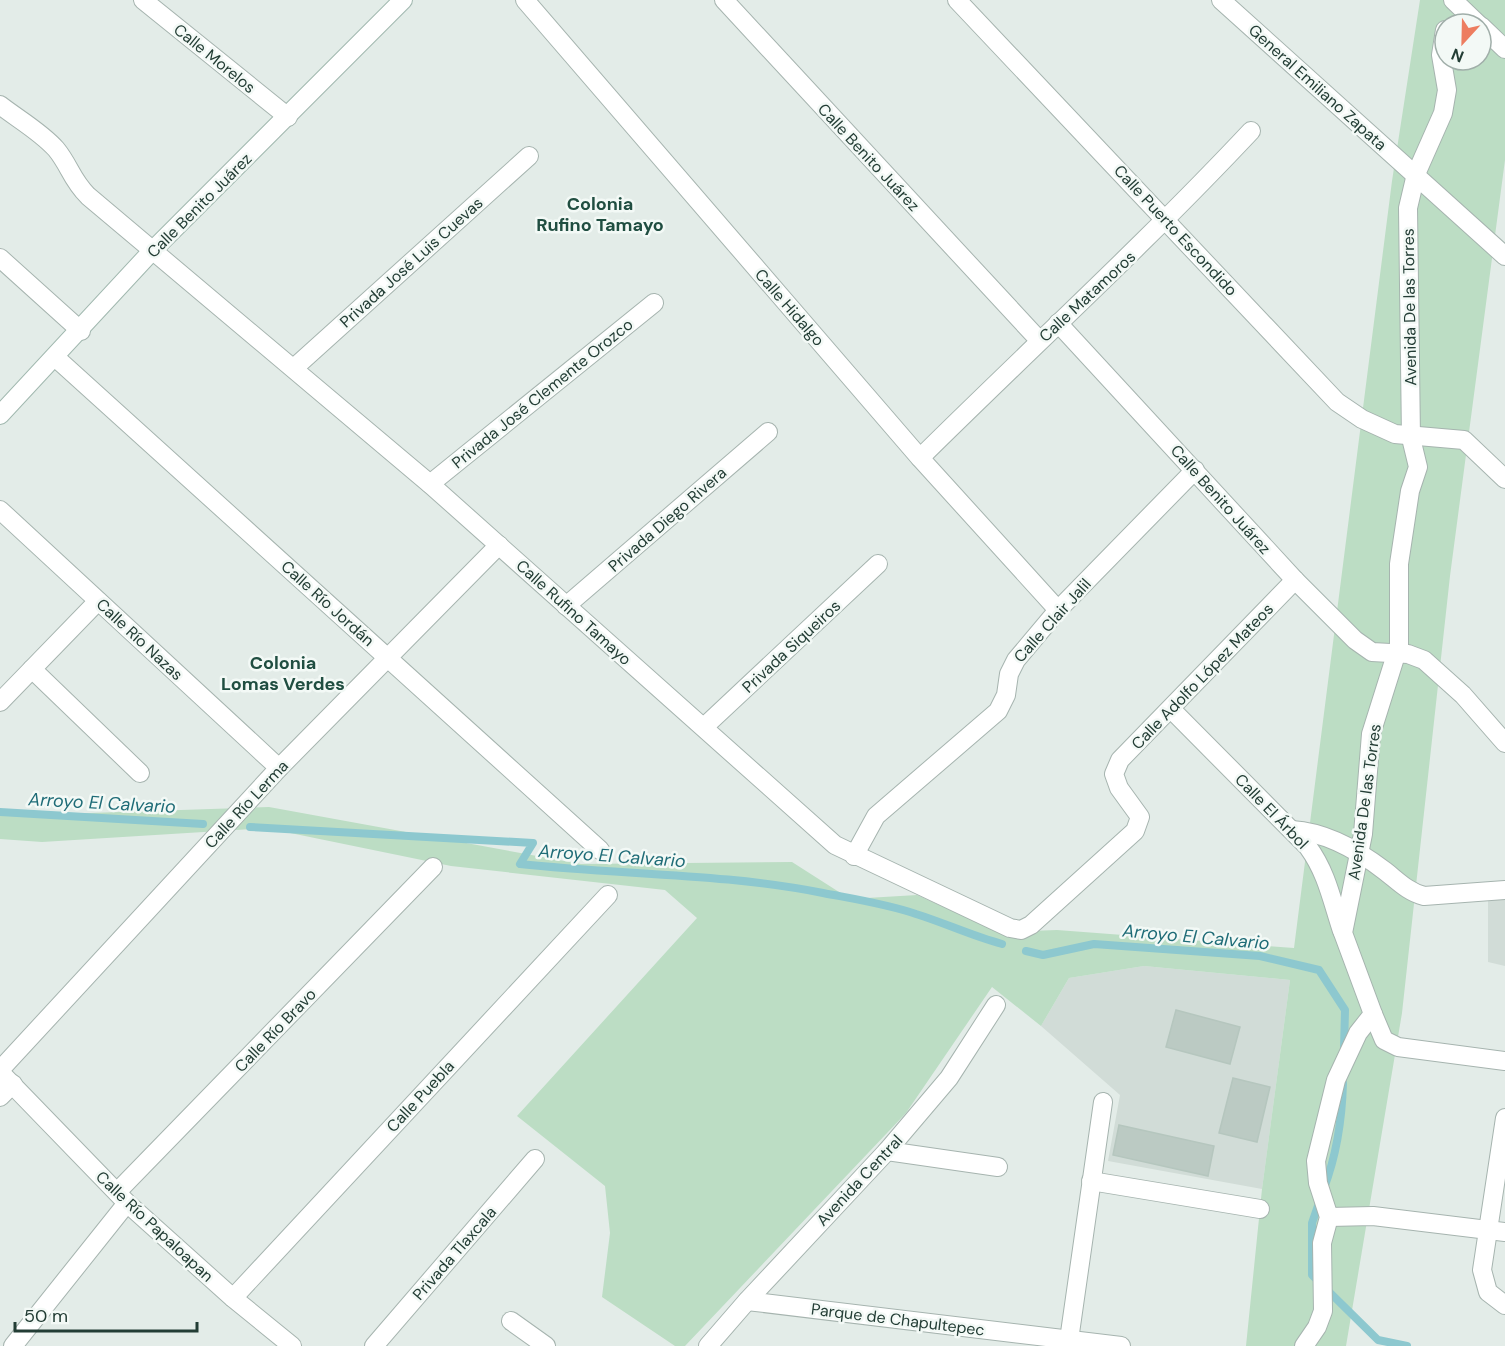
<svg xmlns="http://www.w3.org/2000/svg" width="1505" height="1346" font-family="'DM Sans',sans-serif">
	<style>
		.built { fill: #d1dcd7 }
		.green { fill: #bcddc4; fill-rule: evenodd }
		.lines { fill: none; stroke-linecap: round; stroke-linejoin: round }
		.stream { stroke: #8dc8cf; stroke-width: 8 }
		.building { fill: #bbcac3; stroke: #b5c6be; stroke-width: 1.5 }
		.street-casing { stroke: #a6b4af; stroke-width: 20 }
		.secondary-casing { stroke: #a1b8af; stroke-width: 20 }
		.street { stroke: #fff; stroke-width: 18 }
		.secondary { stroke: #fff; stroke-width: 18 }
		.labels { text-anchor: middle; stroke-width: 5; stroke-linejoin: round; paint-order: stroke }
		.street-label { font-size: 16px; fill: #233d35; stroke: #f3f9f6 }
		.neighbourhood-label { font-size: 18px; font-weight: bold; fill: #204e41; stroke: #f3f9f6 }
		.water-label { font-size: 18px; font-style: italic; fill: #1f6c77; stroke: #f3f9f6 }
	</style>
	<rect width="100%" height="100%" fill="#e3ece8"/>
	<g class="built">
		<path d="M 1505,897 L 1505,966 L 1488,962 L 1488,900 Z"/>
		<path d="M 1144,966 L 1290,980 L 1262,1189 L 1108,1161 L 1120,1095 L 1041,1026 L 1069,978 Z"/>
	</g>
	<path class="green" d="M 1420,0 L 1505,0 L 1505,160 L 1450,576 L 1402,1013 L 1346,1346 L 1246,1346 L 1262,1189 L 1290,980 L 1144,966 L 1069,978 L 1041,1026 L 992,987 L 906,1113 L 685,1346 L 675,1346 L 602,1297 L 610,1233 L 605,1186 L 517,1116 L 697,918 L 665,890 L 451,866 L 266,828 L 42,842 L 0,839 L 0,816 L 269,807 L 581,864 L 792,862 L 850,899 L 917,895 L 999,932 L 1057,930 L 1294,948 L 1392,181 ZM 1445,24 L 1481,24 L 1481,60 L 1445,60 Z"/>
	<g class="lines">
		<g class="stream">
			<path d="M 0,812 L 203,824"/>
			<path d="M 250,827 L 533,843 L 520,864 C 621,875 723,873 823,893 C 854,899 887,904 916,914 C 945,923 972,936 1002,944"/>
			<path d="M 1026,951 L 1043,955 L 1094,944 L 1260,956 L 1319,970 L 1345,1010 L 1344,1050"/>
			<path d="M 1324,1188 C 1337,1154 1342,1119 1343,1083"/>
			<path d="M 1320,1200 L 1312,1223 L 1312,1275 L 1378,1340 L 1407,1346"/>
		</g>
	</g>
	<g class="building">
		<path d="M 1176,1010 L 1240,1027 L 1230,1064 L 1166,1047 Z"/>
		<path d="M 1233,1078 L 1270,1087 L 1257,1142 L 1219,1133 Z"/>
		<path d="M 1119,1125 L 1214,1146 L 1208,1176 L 1113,1155 Z"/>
	</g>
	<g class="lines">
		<defs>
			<g id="street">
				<path d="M 143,0 L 288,117"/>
				<path d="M 525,0 L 920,458 L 1058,610"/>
				<path d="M 724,0 L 1039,340"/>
				<path d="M 957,0 L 1337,402 L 1362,419 L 1395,434 L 1464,440 L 1505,479"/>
				<path d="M 1221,0 L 1505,256"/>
				<path d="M 1453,0 L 1478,24"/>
				<path d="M 1481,26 L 1505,49"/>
				<path d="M 0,105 C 18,119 41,132 56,149 C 70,166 71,179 88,196 L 430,484 L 835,845 L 1010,928 L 1021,930 L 1031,925 L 1135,831 L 1140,817 L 1119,788 L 1114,774 L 1120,760 L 1295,580"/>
				<path d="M 0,258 L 81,331"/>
				<path d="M 1058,323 L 1295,580 L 1355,640 L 1372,652 L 1408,654 L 1424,660 L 1463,695 L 1505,743"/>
				<path d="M 55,357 L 600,850"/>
				<path d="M 294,368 L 529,156"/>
				<path d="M 920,458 C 1030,349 1145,244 1251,131"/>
				<path d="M 430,484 L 654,303"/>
				<path d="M 0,510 L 279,768"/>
				<path d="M 566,606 L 768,432"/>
				<path d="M 32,669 L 140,773"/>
				<path d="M 0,702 L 98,601"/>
				<path d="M 1171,709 L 1308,847 C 1327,873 1332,901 1342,931"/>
				<path d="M 704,727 L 878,564"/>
				<path d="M 1292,830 C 1325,832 1359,851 1385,871 C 1398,881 1408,892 1424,896 L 1505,890"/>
				<path d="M 854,856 L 876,816 L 998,711 L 1006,695 L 1009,674 L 1016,660 L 1058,610 L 1195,470"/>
				<path d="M 1373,1014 L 1384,1040 L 1398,1047 L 1505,1061"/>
				<path d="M 0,1070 L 279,768 L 499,545"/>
				<path d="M 0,1072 L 127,1203 L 233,1298 L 292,1346"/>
				<path d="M 0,1097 L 13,1084"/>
				<path d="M 1505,1118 L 1482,1270 L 1488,1292 L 1505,1305"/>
				<path d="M 887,1151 L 998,1167"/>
				<path d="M 1091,1181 L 1260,1209"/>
				<path d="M 117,1192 L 433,867"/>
				<path d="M 1329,1217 L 1373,1216 L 1505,1232"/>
				<path d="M 233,1298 L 608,895"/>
				<path d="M 747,1301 L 1121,1346"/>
				<path d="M 511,1321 L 546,1346"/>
				<path d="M 1069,1340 L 1103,1102"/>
				<path d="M 13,1346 L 127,1203"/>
				<path d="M 374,1346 L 535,1159"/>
				<path d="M 708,1346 L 747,1301 L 887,1151 L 949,1078 L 996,1005"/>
				<path d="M 1304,1346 L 1317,1327 L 1323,1311 L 1322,1243 L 1329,1217 L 1318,1183 L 1316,1161 L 1336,1080 L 1358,1033 L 1373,1014 L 1343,933 L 1363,834 L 1371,734 L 1399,645 L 1399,564 L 1410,491 L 1418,467 L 1411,438 L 1408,208 L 1416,174 L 1443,113 L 1447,90 L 1441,55 L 1445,30"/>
			</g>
			<path id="secondary" d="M 0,415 L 152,251 L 403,0"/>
		</defs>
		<use href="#street" class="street-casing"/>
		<use href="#secondary" class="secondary-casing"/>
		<use href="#street" class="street"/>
		<use href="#secondary" class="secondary"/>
	</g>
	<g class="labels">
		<g class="street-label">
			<text transform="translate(215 58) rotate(39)" y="6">Calle Morelos</text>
			<text transform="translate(1318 87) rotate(42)" y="6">General Emiliano Zapata</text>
			<text transform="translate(869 157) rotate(47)" y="6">Calle Benito Juárez</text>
			<text transform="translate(199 205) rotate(-45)" y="6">Calle Benito Juárez</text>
			<text transform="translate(1176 230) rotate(47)" y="6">Calle Puerto Escondido</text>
			<text transform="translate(411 262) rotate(-42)" y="6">Privada José Luis Cuevas</text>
			<text transform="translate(1087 296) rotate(-43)" y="6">Calle Matamoros</text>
			<text transform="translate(790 307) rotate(49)" y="6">Calle Hidalgo</text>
			<text transform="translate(1409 307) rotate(-91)" y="6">Avenida De las Torres</text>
			<text transform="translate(542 393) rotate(-39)" y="6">Privada José Clemente Orozco</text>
			<text transform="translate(1221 499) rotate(48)" y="6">Calle Benito Juárez</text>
			<text transform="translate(667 519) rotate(-41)" y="6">Privada Diego Rivera</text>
			<text transform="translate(328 603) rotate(42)" y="6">Calle Río Jordán</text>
			<text transform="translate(574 612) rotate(42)" y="6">Calle Rufino Tamayo</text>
			<text transform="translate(1052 620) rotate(-48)" y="6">Calle Clair Jalil</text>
			<text transform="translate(140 639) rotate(43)" y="6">Calle Río Nazas</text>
			<text transform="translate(791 646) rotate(-43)" y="6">Privada Siqueiros</text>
			<text transform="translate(1202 676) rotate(-46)" y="6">Calle Adolfo López Mateos</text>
			<text transform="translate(1364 802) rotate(-82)" y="6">Avenida De las Torres</text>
			<text transform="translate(246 804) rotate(-47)" y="6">Calle Río Lerma</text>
			<text transform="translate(1272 811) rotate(46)" y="6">Calle El Árbol</text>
			<text transform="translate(275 1030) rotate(-46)" y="6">Calle Río Bravo</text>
			<text transform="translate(420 1096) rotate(-47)" y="6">Calle Puebla</text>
			<text transform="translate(859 1180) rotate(-47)" y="6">Avenida Central</text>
			<text transform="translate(155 1226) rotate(43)" y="6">Calle Río Papaloapan</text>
			<text transform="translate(454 1253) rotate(-49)" y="6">Privada Tlaxcala</text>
			<text transform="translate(898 1319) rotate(7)" y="6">Parque de Chapultepec</text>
		</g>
		<g class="neighbourhood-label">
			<text x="600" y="210">Colonia<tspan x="600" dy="21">Rufino Tamayo</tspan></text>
			<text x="283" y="669">Colonia<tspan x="283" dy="21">Lomas Verdes</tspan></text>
		</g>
		<g class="water-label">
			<text transform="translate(102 803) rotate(3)" y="6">Arroyo El Calvario</text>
			<text transform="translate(612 856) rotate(4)" y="6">Arroyo El Calvario</text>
			<text transform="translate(1196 937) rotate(5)" y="6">Arroyo El Calvario</text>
		</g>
	</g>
	<g transform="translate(1463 42) rotate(202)"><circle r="28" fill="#f3f9f6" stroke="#a0aea9" stroke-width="1.5"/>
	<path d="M0-4.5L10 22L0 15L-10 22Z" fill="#ed7d60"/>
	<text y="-9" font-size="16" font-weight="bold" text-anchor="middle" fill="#233d35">N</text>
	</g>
	<path d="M15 1322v9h182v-9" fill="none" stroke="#233d35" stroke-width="3"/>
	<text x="24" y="1322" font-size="18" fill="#233d35" stroke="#f3f9f6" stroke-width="4.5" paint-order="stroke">50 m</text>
</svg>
